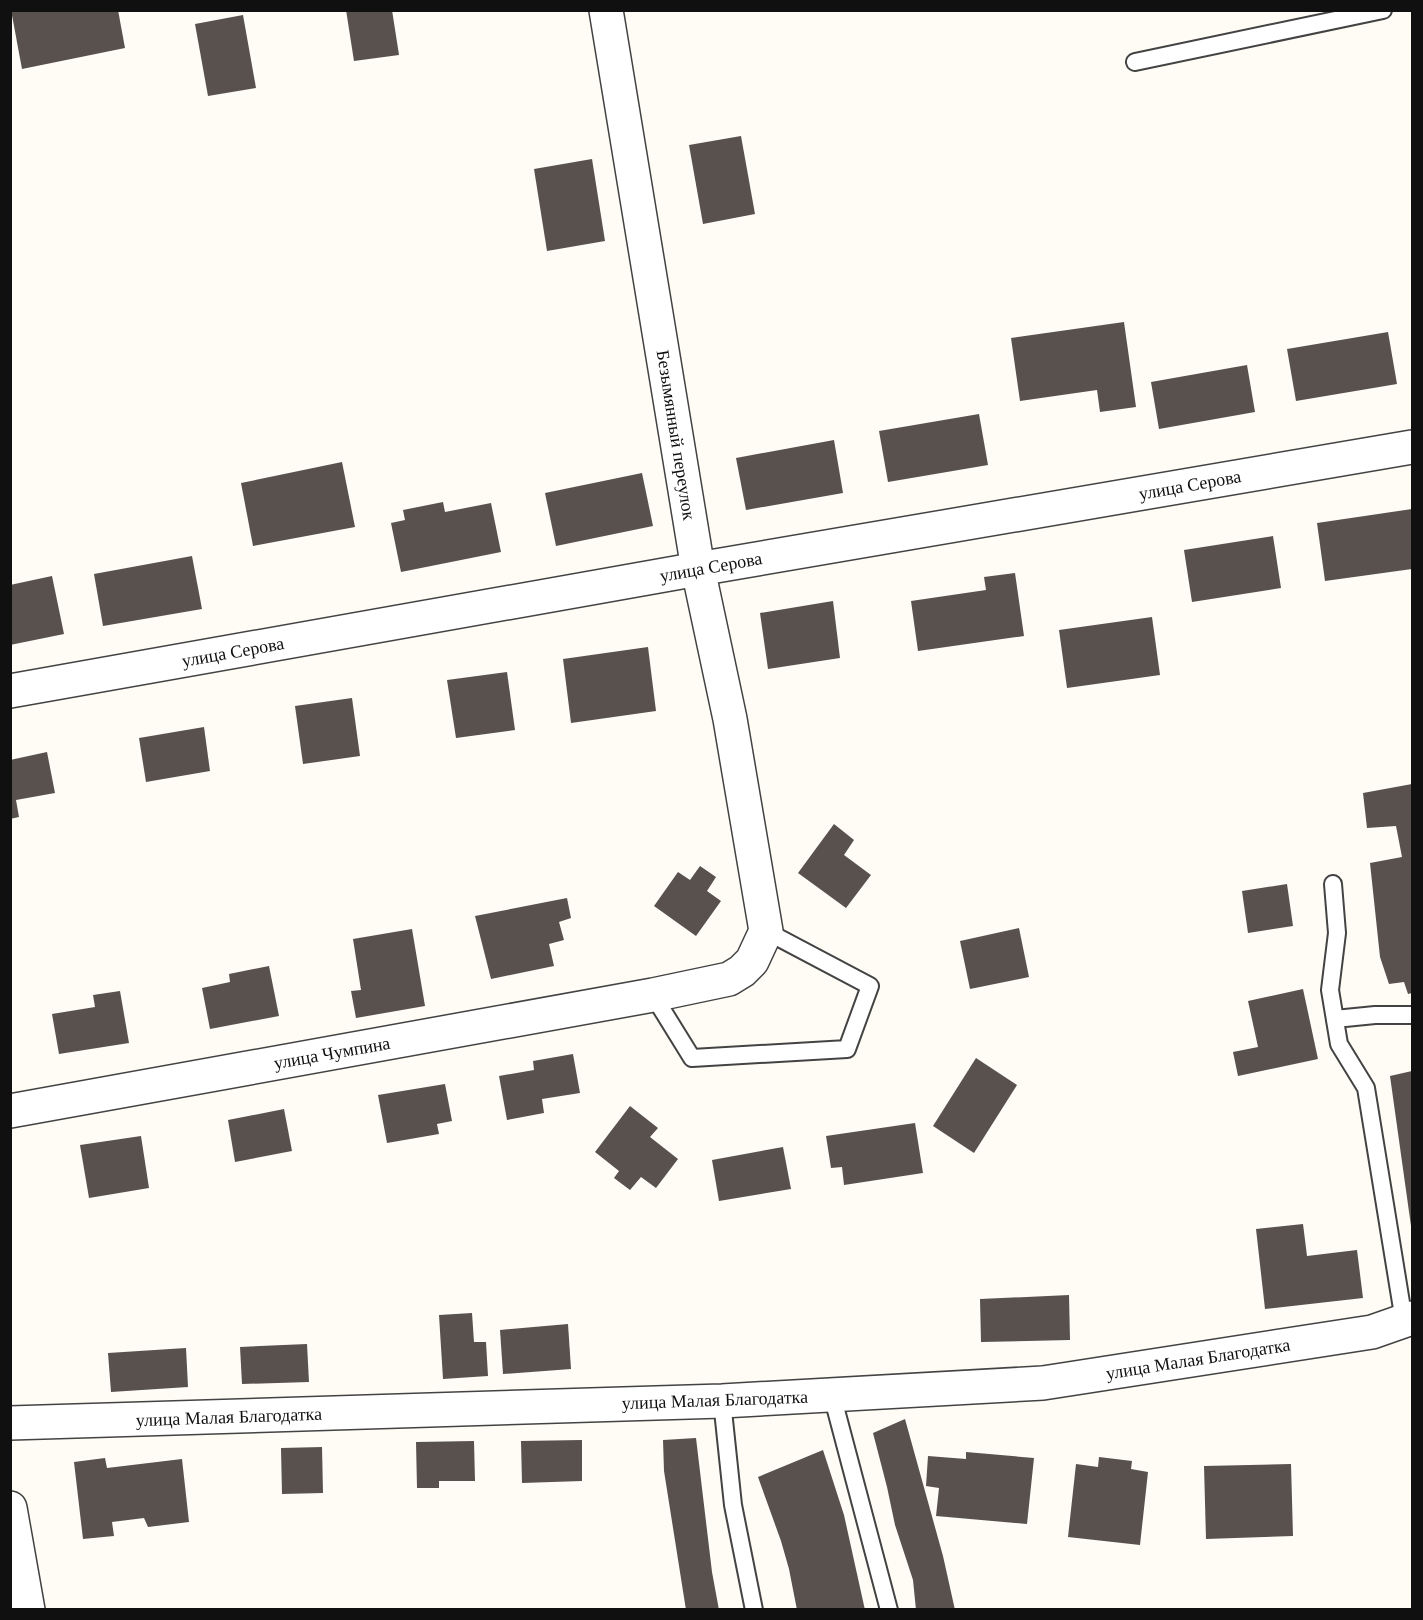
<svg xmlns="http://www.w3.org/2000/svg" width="1423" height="1620" font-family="Georgia,serif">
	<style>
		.building { fill: #59514d }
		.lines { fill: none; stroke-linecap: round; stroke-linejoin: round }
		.lane-casing { stroke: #434343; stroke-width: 20 }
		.street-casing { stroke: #434343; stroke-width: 36 }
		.lane { stroke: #fff; stroke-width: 16 }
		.street { stroke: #fff; stroke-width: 33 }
		.labels { text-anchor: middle; stroke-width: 6; stroke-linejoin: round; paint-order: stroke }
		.street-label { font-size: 18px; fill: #101010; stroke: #fff }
	</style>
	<rect width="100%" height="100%" fill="#fefcf5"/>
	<g class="building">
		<path d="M 11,10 L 118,10 L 125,48 L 22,69 Z"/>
		<path d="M 346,10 L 392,10 L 399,55 L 354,61 Z"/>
		<path d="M 243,15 L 256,88 L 208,96 L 195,24 Z"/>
		<path d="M 741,136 L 755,214 L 703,224 L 689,145 Z"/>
		<path d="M 592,159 L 605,241 L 547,251 L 534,169 Z"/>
		<path d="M 1124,322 L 1136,407 L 1100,412 L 1097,390 L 1020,401 L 1011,338 Z"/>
		<path d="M 1388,332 L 1397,384 L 1296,401 L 1287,349 Z"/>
		<path d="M 1247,365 L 1255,412 L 1159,429 L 1151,382 Z"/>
		<path d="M 979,414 L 988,465 L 888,482 L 879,431 Z"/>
		<path d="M 834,440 L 843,493 L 746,510 L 736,458 Z"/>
		<path d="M 342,462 L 355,527 L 253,546 L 241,483 Z"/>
		<path d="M 642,473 L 653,526 L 556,546 L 545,493 Z"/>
		<path d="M 443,502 L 445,512 L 491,503 L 501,552 L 401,572 L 391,523 L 405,520 L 403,510 Z"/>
		<path d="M 1412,509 L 1412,569 L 1325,581 L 1317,523 Z"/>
		<path d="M 1273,536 L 1281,588 L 1192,602 L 1184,550 Z"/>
		<path d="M 192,556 L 202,609 L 103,626 L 94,574 Z"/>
		<path d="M 1015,573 L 1024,636 L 918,651 L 911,601 L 986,590 L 984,577 Z"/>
		<path d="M 52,576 L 64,634 L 10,645 L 10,585 Z"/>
		<path d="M 833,601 L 840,658 L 768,669 L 760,613 Z"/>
		<path d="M 1152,617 L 1160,675 L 1067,688 L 1059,630 Z"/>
		<path d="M 648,647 L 656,711 L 571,723 L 563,659 Z"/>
		<path d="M 507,672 L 515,730 L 456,738 L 447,680 Z"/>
		<path d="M 352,698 L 360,756 L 303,764 L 295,706 Z"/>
		<path d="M 204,727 L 210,771 L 146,782 L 139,738 Z"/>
		<path d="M 47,752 L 55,793 L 16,800 L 19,817 L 10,819 L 10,760 Z"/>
		<path d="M 1412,784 L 1412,993 L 1408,994 L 1404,982 L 1389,984 L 1380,957 L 1370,863 L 1402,857 L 1396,826 L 1367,828 L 1363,793 Z"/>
		<path d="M 834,824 L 854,840 L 844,855 L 871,875 L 846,908 L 798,873 Z"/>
		<path d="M 700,866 L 716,877 L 707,891 L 721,901 L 696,936 L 654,906 L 678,872 L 690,880 Z"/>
		<path d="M 1287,884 L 1293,926 L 1248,933 L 1242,891 Z"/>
		<path d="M 567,898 L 571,918 L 559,922 L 564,940 L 549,944 L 554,966 L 491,979 L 475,916 Z"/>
		<path d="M 1019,928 L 1029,977 L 970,989 L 960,941 Z"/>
		<path d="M 412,929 L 425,1006 L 356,1018 L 351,991 L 361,990 L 353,939 Z"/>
		<path d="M 269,966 L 279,1016 L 210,1029 L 202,988 L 230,982 L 229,974 Z"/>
		<path d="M 1303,989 L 1318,1059 L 1238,1076 L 1233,1052 L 1258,1047 L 1248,1001 Z"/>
		<path d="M 120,991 L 129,1043 L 59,1054 L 52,1014 L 95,1007 L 93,995 Z"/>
		<path d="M 573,1054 L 580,1093 L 542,1099 L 544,1113 L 507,1120 L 499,1076 L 534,1070 L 533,1061 Z"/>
		<path d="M 976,1058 L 1017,1085 L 974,1153 L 933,1126 Z"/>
		<path d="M 1412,1071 L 1412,1226 L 1411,1226 L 1390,1076 Z"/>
		<path d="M 445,1084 L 452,1121 L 437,1124 L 439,1134 L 387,1143 L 378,1095 Z"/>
		<path d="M 630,1106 L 658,1128 L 650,1137 L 678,1159 L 656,1188 L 641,1177 L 630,1190 L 614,1178 L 619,1171 L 595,1152 Z"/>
		<path d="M 284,1109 L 292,1151 L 235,1162 L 228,1120 Z"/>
		<path d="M 915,1123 L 923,1173 L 844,1185 L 842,1167 L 831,1168 L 826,1136 Z"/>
		<path d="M 141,1136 L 149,1188 L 89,1198 L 80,1145 Z"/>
		<path d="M 783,1147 L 791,1189 L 719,1201 L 712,1160 Z"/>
		<path d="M 1303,1224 L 1307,1256 L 1357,1250 L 1363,1298 L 1265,1309 L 1256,1229 Z"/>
		<path d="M 1069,1295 L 1070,1340 L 981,1342 L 980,1299 Z"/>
		<path d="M 472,1313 L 474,1342 L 486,1342 L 488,1376 L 443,1379 L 439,1315 Z"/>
		<path d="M 568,1324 L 571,1369 L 503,1374 L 500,1330 Z"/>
		<path d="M 307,1344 L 309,1382 L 242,1384 L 240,1347 Z"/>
		<path d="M 186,1348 L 188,1387 L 111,1392 L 108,1353 Z"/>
		<path d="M 905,1419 L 943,1556 L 955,1610 L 916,1610 L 913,1580 L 895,1525 L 887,1487 L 873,1433 Z"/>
		<path d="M 696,1438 L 712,1572 L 719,1610 L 686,1610 L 664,1471 L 663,1440 Z"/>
		<path d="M 582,1440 L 582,1481 L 522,1483 L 521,1441 Z"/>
		<path d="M 474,1441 L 475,1481 L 439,1481 L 439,1488 L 417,1488 L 416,1442 Z"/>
		<path d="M 322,1447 L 323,1493 L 282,1494 L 281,1448 Z"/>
		<path d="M 823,1450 L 844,1515 L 865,1610 L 797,1610 L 789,1569 L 781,1541 L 758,1477 Z"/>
		<path d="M 966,1452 L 1034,1458 L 1027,1524 L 936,1516 L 939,1488 L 926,1486 L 928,1456 L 966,1459 Z"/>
		<path d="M 1099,1457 L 1132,1461 L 1131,1469 L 1148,1472 L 1140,1545 L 1068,1537 L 1076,1464 L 1098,1467 Z"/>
		<path d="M 105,1458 L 107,1468 L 182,1459 L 189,1522 L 148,1527 L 144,1518 L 112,1522 L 114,1536 L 83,1539 L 74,1462 Z"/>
		<path d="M 1291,1464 L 1293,1536 L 1206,1539 L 1204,1466 Z"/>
	</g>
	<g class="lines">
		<defs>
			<g id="lane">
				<path d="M 1135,62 L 1383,10"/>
				<path d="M 1333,884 L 1337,933 L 1330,990 L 1339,1044 L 1366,1088 L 1404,1321"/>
				<path d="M 653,995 L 692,1058 L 847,1049 L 870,986 L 766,931"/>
				<path d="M 1335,1019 L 1375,1015 L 1412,1015"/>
				<path d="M 832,1395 L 889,1610"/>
				<path d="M 722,1401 L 733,1505 L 754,1610"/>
			</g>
			<g id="street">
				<path d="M 10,691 L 698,569 L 1412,447"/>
				<path d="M 10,1111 L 653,995 L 729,979 L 742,971 L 752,961 L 766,931 L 730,719 L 698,569 L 606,10"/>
				<path d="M 10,1423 L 722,1401 L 1043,1383 L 1372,1332 L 1412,1318"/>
				<path d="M 10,1508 L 28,1610"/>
			</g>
		</defs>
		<use href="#lane" class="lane-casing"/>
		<use href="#street" class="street-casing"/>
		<use href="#lane" class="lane"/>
		<use href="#street" class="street"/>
	</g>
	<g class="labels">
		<g class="street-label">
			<text transform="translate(676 435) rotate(81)" y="6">Безымянный переулок</text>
			<text transform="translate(1190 485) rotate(-10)" y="6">улица Серова</text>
			<text transform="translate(711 567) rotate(-10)" y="6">улица Серова</text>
			<text transform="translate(233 652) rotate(-10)" y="6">улица Серова</text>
			<text transform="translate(332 1053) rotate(-10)" y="6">улица Чумпина</text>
			<text transform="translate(1198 1359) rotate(-9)" y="6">улица Малая Благодатка</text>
			<text transform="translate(715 1400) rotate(-2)" y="6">улица Малая Благодатка</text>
			<text transform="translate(229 1417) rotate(-2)" y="6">улица Малая Благодатка</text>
		</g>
	</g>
	<rect width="1423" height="1620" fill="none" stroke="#101010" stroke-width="24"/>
</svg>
